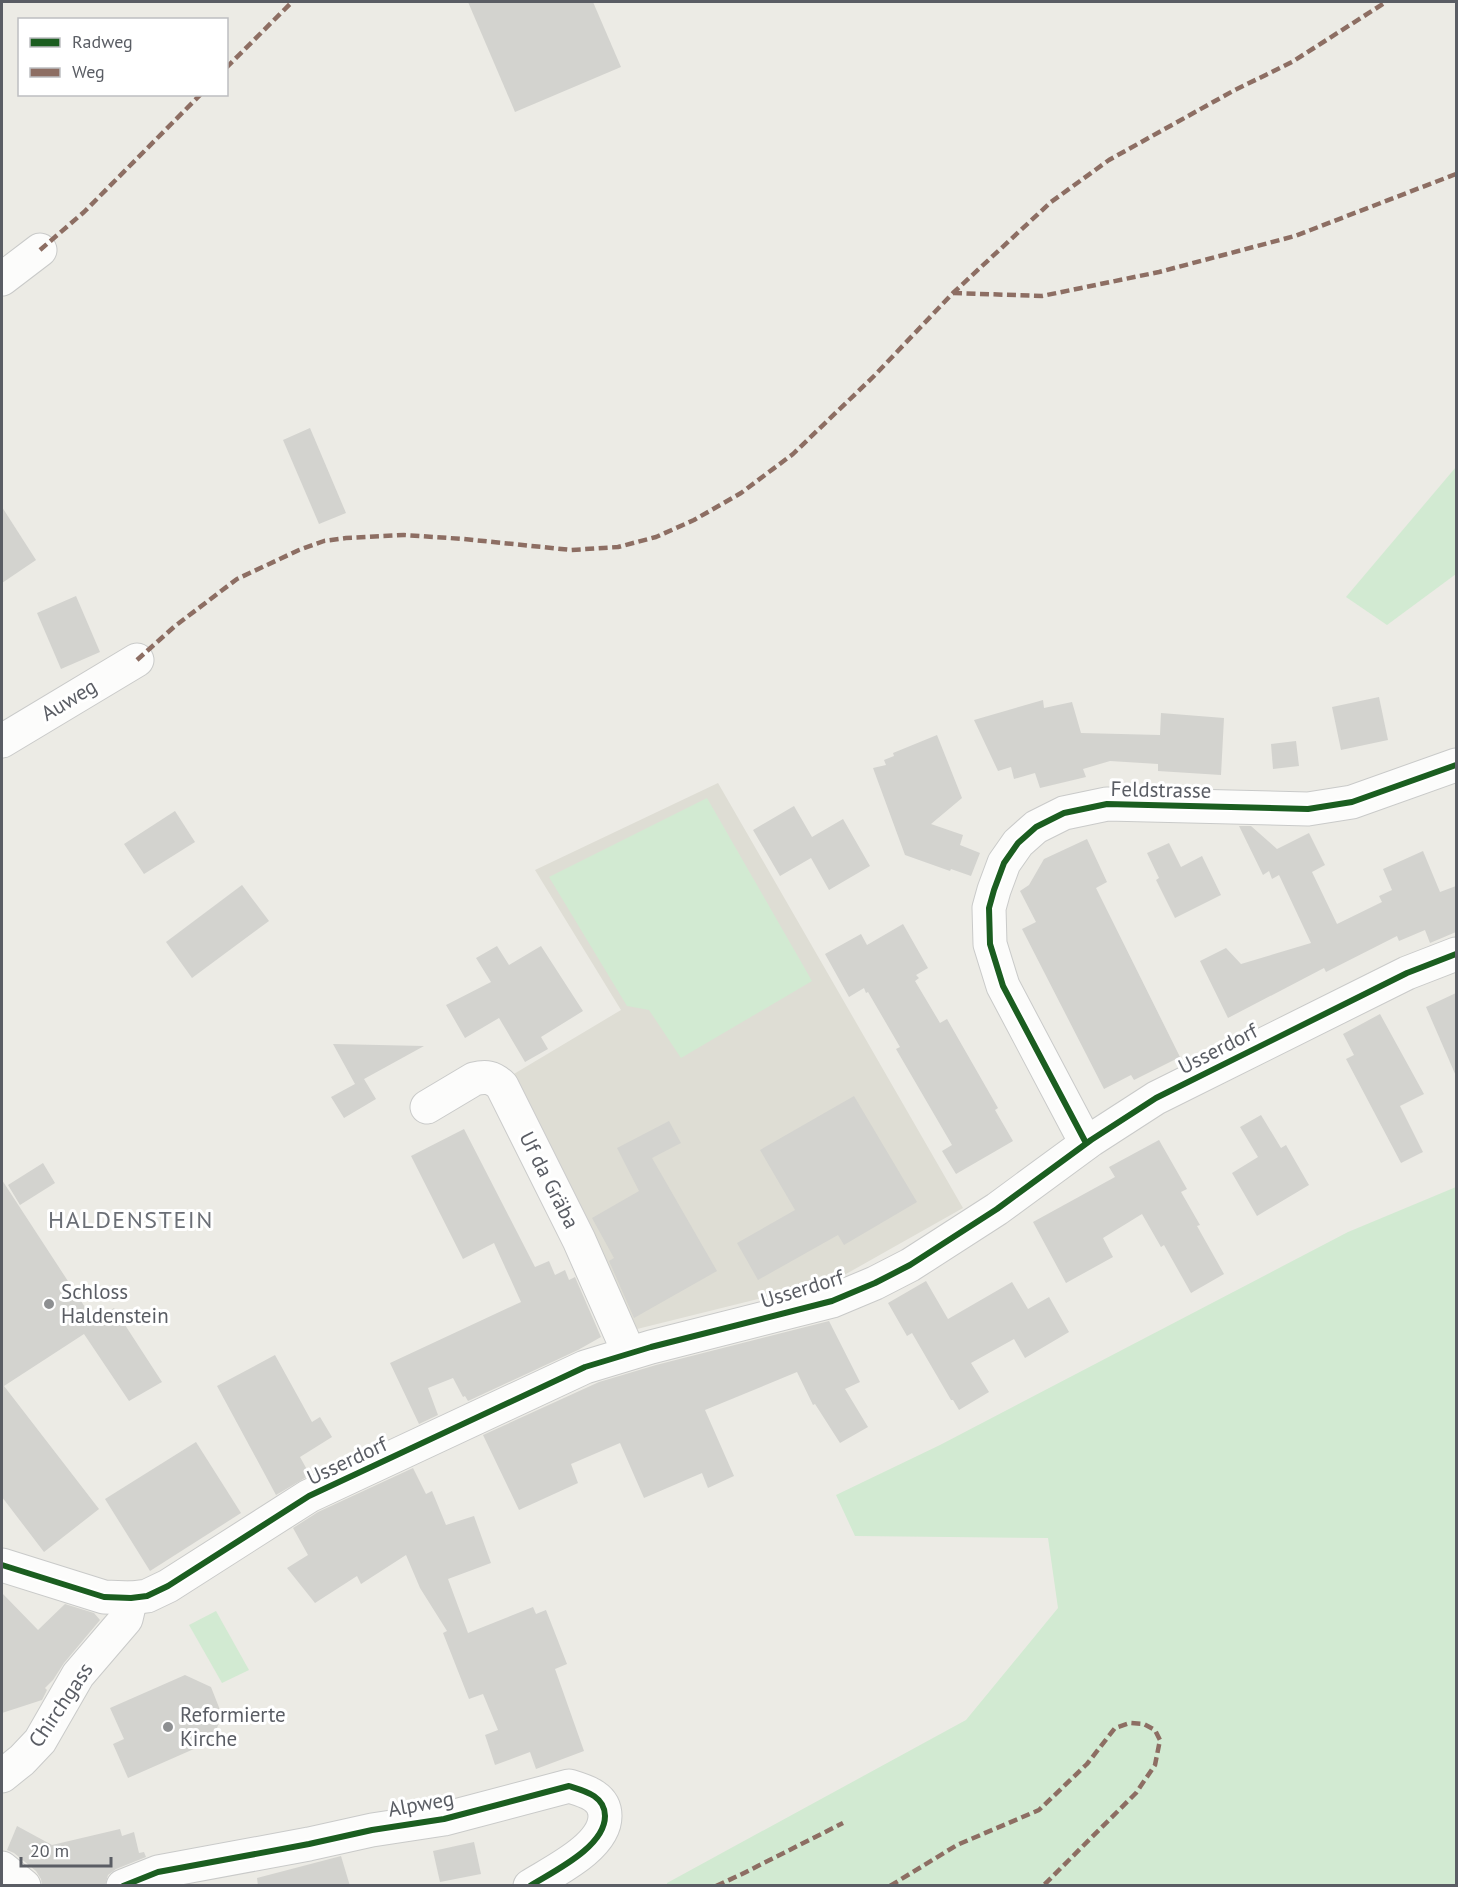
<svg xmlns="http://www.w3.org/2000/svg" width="1458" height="1887" font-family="'PT Sans',sans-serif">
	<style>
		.education { fill: #deddd4 }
		.green { fill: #d2ead2 }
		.building { fill: #d3d3cf }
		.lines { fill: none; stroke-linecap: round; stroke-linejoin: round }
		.minor-casing { stroke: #c9cac9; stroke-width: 35 }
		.minor { stroke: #fcfcfb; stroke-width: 33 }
		.quiet { stroke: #8d6e63; stroke-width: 4.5; stroke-dasharray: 9 4.5; stroke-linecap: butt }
		.cycleway-casing { stroke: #fff; stroke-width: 10 }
		.cycleway { stroke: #1b5e20; stroke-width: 6 }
		.poi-dot { fill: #8d8f91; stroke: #fff; stroke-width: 2 }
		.labels { text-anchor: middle; stroke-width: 6; stroke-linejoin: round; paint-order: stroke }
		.street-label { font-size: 21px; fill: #5a5d64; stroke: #fff }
		.poi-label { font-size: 21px; fill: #5a5d64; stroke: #fff; text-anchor: start }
		.quarter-label { font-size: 24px; letter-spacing: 1.5px; fill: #6b6f76; stroke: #fff }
	</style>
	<rect width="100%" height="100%" fill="#ecebe5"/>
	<path class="education" d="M 718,783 L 963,1208 L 846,1274 L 819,1284 L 637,1329 L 507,1078 L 621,1010 L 535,870 Z"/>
	<g class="green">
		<path d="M 1456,467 L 1456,574 L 1387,625 L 1346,597 Z"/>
		<path d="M 707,798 L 812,981 L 681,1058 L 649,1010 L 627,1006 L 549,877 Z"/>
		<path d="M 1456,1187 L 1456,1885 L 667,1885 L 667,1883 L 966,1720 L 1058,1608 L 1048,1538 L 855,1536 L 836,1495 L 940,1445 L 1348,1232 Z"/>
		<path d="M 216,1611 L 249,1670 L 222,1683 L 189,1625 Z"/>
	</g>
	<g class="building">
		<path d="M 468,2 L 593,2 L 621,67 L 515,112 Z"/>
		<path d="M 310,428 L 346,513 L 319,524 L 283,440 Z"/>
		<path d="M 2,507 L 36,560 L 2,583 Z"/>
		<path d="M 76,596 L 100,652 L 61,669 L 37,613 Z"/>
		<path d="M 1379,697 L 1388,740 L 1341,750 L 1332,707 Z"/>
		<path d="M 1043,700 L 1044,708 L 1072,702 L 1081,733 L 1160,735 L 1161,713 L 1224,718 L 1221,775 L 1158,771 L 1158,764 L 1110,761 L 1083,769 L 1086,777 L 1040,788 L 1035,773 L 1014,779 L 1011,767 L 998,771 L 974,720 Z"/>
		<path d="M 937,735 L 962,798 L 931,824 L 963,835 L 960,845 L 980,853 L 971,876 L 951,869 L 950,871 L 905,855 L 873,768 L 886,765 L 884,760 L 894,756 L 893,753 Z"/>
		<path d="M 1296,741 L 1299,766 L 1273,769 L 1271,744 Z"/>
		<path d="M 794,806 L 812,837 L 843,819 L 870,866 L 829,890 L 811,858 L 780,876 L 753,830 Z"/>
		<path d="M 175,811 L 195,842 L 144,874 L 124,844 Z"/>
		<path d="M 1239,826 L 1251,826 L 1277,849 L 1309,833 L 1325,865 L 1312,872 L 1337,924 L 1382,902 L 1379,896 L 1392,890 L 1383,869 L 1423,851 L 1440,892 L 1456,886 L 1456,932 L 1430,943 L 1425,930 L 1399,941 L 1397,936 L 1326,972 L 1324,968 L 1228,1018 L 1200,961 L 1226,948 L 1241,964 L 1311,943 L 1279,875 L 1272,879 L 1269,871 L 1263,875 Z"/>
		<path d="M 1087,839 L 1107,882 L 1096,888 L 1180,1057 L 1134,1080 L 1131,1075 L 1104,1089 L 1022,929 L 1036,922 L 1020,891 L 1029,885 L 1044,859 Z"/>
		<path d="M 1169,843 L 1181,867 L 1202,856 L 1221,895 L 1175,918 L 1156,880 L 1159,878 L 1147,853 Z"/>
		<path d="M 242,885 L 269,921 L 192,978 L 166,942 Z"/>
		<path d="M 903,924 L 928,968 L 916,975 L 919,978 L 915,981 L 940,1023 L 947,1019 L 998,1108 L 995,1110 L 1013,1141 L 956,1174 L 942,1151 L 952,1145 L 896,1049 L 900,1047 L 868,992 L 866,993 L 864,988 L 849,997 L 825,954 L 861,934 L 867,945 Z"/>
		<path d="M 497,946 L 509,965 L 541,946 L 583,1011 L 541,1037 L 548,1049 L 525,1062 L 499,1018 L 465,1038 L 446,1005 L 491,982 L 476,958 Z"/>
		<path d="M 1456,993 L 1456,1076 L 1426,1007 Z"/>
		<path d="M 1380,1014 L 1424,1094 L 1400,1106 L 1423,1152 L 1401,1163 L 1346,1059 L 1354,1055 L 1343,1034 Z"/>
		<path d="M 333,1044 L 424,1046 L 364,1079 L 376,1099 L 344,1118 L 331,1097 L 355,1084 Z"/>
		<path d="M 854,1096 L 917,1202 L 844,1245 L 838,1235 L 758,1280 L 737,1243 L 795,1210 L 760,1150 Z"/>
		<path d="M 1261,1115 L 1281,1148 L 1286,1145 L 1309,1185 L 1257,1216 L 1232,1173 L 1258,1157 L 1240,1127 Z"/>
		<path d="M 669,1121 L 681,1143 L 652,1158 L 717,1271 L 634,1318 L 609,1261 L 614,1258 L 592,1218 L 639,1191 L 617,1148 Z"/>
		<path d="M 464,1129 L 535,1267 L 549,1261 L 555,1275 L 565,1270 L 569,1280 L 575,1277 L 601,1337 L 578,1350 L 468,1401 L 465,1396 L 463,1397 L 453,1378 L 428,1388 L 438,1415 L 419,1424 L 390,1363 L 521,1302 L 494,1243 L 463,1259 L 411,1156 Z"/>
		<path d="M 1159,1140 L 1187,1189 L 1181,1192 L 1200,1225 L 1197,1226 L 1224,1274 L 1191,1293 L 1164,1245 L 1161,1247 L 1142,1214 L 1103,1238 L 1113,1257 L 1066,1283 L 1033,1222 L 1115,1177 L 1109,1167 Z"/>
		<path d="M 43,1163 L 55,1183 L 20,1205 L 8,1185 Z"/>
		<path d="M 2,1180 L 94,1321 L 114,1308 L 162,1382 L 129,1401 L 84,1334 L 4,1386 L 99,1509 L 44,1552 L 2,1497 Z"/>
		<path d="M 926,1281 L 948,1319 L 1012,1282 L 1028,1309 L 1049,1297 L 1069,1332 L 1025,1358 L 1014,1339 L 971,1363 L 989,1392 L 959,1410 L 953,1400 L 951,1400 L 912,1333 L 907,1336 L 888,1303 Z"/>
		<path d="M 829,1321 L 860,1382 L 845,1389 L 868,1427 L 840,1443 L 815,1404 L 813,1405 L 797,1372 L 705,1410 L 734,1476 L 708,1488 L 702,1473 L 644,1498 L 620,1443 L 571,1464 L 578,1483 L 519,1510 L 483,1435 L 599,1382 L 656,1365 Z"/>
		<path d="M 275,1355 L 312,1422 L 320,1417 L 332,1437 L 300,1457 L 310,1475 L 276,1495 L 217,1386 Z"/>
		<path d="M 196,1442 L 241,1513 L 150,1571 L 105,1499 Z"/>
		<path d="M 413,1468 L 426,1494 L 432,1491 L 446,1525 L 474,1516 L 491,1563 L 448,1579 L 468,1633 L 533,1607 L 536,1614 L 546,1610 L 567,1664 L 555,1669 L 584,1751 L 536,1769 L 530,1752 L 495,1765 L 485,1735 L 498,1730 L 483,1694 L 469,1699 L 443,1633 L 447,1631 L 420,1588 L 406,1555 L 361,1584 L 357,1576 L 315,1603 L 287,1568 L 308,1555 L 293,1528 L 318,1512 Z"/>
		<path d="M 2,1593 L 38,1630 L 65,1604 L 94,1613 L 100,1620 L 64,1663 L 53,1680 L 45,1688 L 47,1690 L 42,1700 L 2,1713 Z"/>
		<path d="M 185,1675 L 211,1687 L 222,1715 L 212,1741 L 128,1778 L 113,1744 L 124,1739 L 110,1708 Z"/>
		<path d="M 17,1826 L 52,1845 L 120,1829 L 122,1836 L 134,1832 L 139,1853 L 144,1852 L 146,1857 L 116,1869 L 108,1875 L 105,1886 L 42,1886 L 41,1879 L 36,1871 L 14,1853 L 7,1850 Z"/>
		<path d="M 474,1842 L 481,1874 L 440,1882 L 433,1851 Z"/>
		<path d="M 341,1856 L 350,1886 L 258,1886 L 257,1878 Z"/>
	</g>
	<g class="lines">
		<defs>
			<g id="minor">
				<path d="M 2,279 L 40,250"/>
				<path d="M 2,741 L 137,660"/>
				<path d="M 427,1107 L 474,1079 C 486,1076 493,1077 502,1086 L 579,1240 L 629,1353"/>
				<path d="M 1086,1143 L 1003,986 L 990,944 L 989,908 L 994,890 L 1004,863 L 1018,843 L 1036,827 L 1064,813 L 1107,804 L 1308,809 L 1352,802 L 1456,765"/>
				<path d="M 2,1565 L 104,1597 L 131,1598 L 147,1596 L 168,1586 L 309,1496 L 585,1367 L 651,1347 L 832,1301 L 875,1283 L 910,1265 L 997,1209 L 1091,1140 L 1156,1098 L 1407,973 L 1456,954"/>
				<path d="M 2,1776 L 22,1760 L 40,1741 L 78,1675 L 126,1619 L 131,1598"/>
				<path d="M 2,1868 L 24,1886"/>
				<path d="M 123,1886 L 158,1872 L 309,1844 L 372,1830 L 444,1819 L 569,1786 C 585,1791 605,1796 605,1816 C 605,1847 554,1871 530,1886"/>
			</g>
		</defs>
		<use href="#minor" class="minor-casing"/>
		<use href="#minor" class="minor"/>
		<g class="quiet">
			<path d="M 226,68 L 292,2"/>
			<path d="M 40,250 L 84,212 L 201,94"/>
			<path d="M 953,293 L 1042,296 L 1159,272 L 1295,236 L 1456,174"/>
			<path d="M 137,660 L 175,626 L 237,579 L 299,550 L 324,541 L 346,538 L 404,535 L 464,539 L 571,550 L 618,547 L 656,537 L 694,520 L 741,493 L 793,454 L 874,376 L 953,293 L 1051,202 L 1109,160 L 1233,91 L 1292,62 L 1386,2"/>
			<path d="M 716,1886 L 742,1874 L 843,1823"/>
			<path d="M 890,1886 L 957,1845 L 1039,1810 L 1087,1764 L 1115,1728 L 1130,1723 L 1144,1724 L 1155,1730 L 1160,1740 L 1155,1765 L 1136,1793 L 1043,1886"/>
		</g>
		<defs>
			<g id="cycleway">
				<path d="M 1086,1143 L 1003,986 L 990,944 L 989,908 L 994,890 L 1004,863 L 1018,843 L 1036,827 L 1064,813 L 1107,804 L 1308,809 L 1352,802 L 1456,765"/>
				<path d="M 2,1565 L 104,1597 L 131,1598 L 147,1596 L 168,1586 L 309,1496 L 585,1367 L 651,1347 L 832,1301 L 875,1283 L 910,1265 L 997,1209 L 1091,1140 L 1156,1098 L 1407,973 L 1456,954"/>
				<path d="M 123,1886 L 158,1872 L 309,1844 L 372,1830 L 444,1819 L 569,1786 C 585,1791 605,1796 605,1816 C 605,1847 554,1871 530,1886"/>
			</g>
		</defs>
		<use href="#cycleway" class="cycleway-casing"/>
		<use href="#cycleway" class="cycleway"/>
	</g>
	<g class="poi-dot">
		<circle cx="49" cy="1304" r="6"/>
		<circle cx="168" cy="1727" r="6"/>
	</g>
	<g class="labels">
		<g class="street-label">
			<text transform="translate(69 700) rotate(-31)" y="7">Auweg</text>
			<text transform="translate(1161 790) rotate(1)" y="7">Feldstrasse</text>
			<text transform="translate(1218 1049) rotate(-27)" y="7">Usserdorf</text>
			<text transform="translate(549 1180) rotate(63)" y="7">Uf da Gräba</text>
			<text transform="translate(802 1289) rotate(-17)" y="7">Usserdorf</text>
			<text transform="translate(347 1461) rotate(-25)" y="7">Usserdorf</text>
			<text transform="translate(61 1705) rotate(-56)" y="7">Chirchgass</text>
			<text transform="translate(421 1804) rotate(-10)" y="7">Alpweg</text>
		</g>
		<g class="poi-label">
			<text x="61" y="1299">Schloss<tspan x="61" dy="24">Haldenstein</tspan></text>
			<text x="180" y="1722">Reformierte<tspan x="180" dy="24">Kirche</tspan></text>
		</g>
		<g class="quarter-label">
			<text x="131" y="1228">HALDENSTEIN</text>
		</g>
	</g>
	<rect width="1458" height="1887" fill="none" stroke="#5a5d64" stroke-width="6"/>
	<rect x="18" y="18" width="210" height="78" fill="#ffffff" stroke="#bdbec1" stroke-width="1.5"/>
	<rect x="30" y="38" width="30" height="9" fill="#1b5e20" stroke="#bdbec1" stroke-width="1.5"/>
	<text x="72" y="48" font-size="18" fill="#5a5d64">Radweg</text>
	<rect x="30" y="68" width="30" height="9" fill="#8d6e63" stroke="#bdbec1" stroke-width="1.5"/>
	<text x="72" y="78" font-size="18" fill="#5a5d64">Weg</text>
	<path d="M21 1857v9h90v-9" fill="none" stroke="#5a5d64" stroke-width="3"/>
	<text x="30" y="1857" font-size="18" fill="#5a5d64" stroke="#ffffff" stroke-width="4.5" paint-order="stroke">20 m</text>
</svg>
